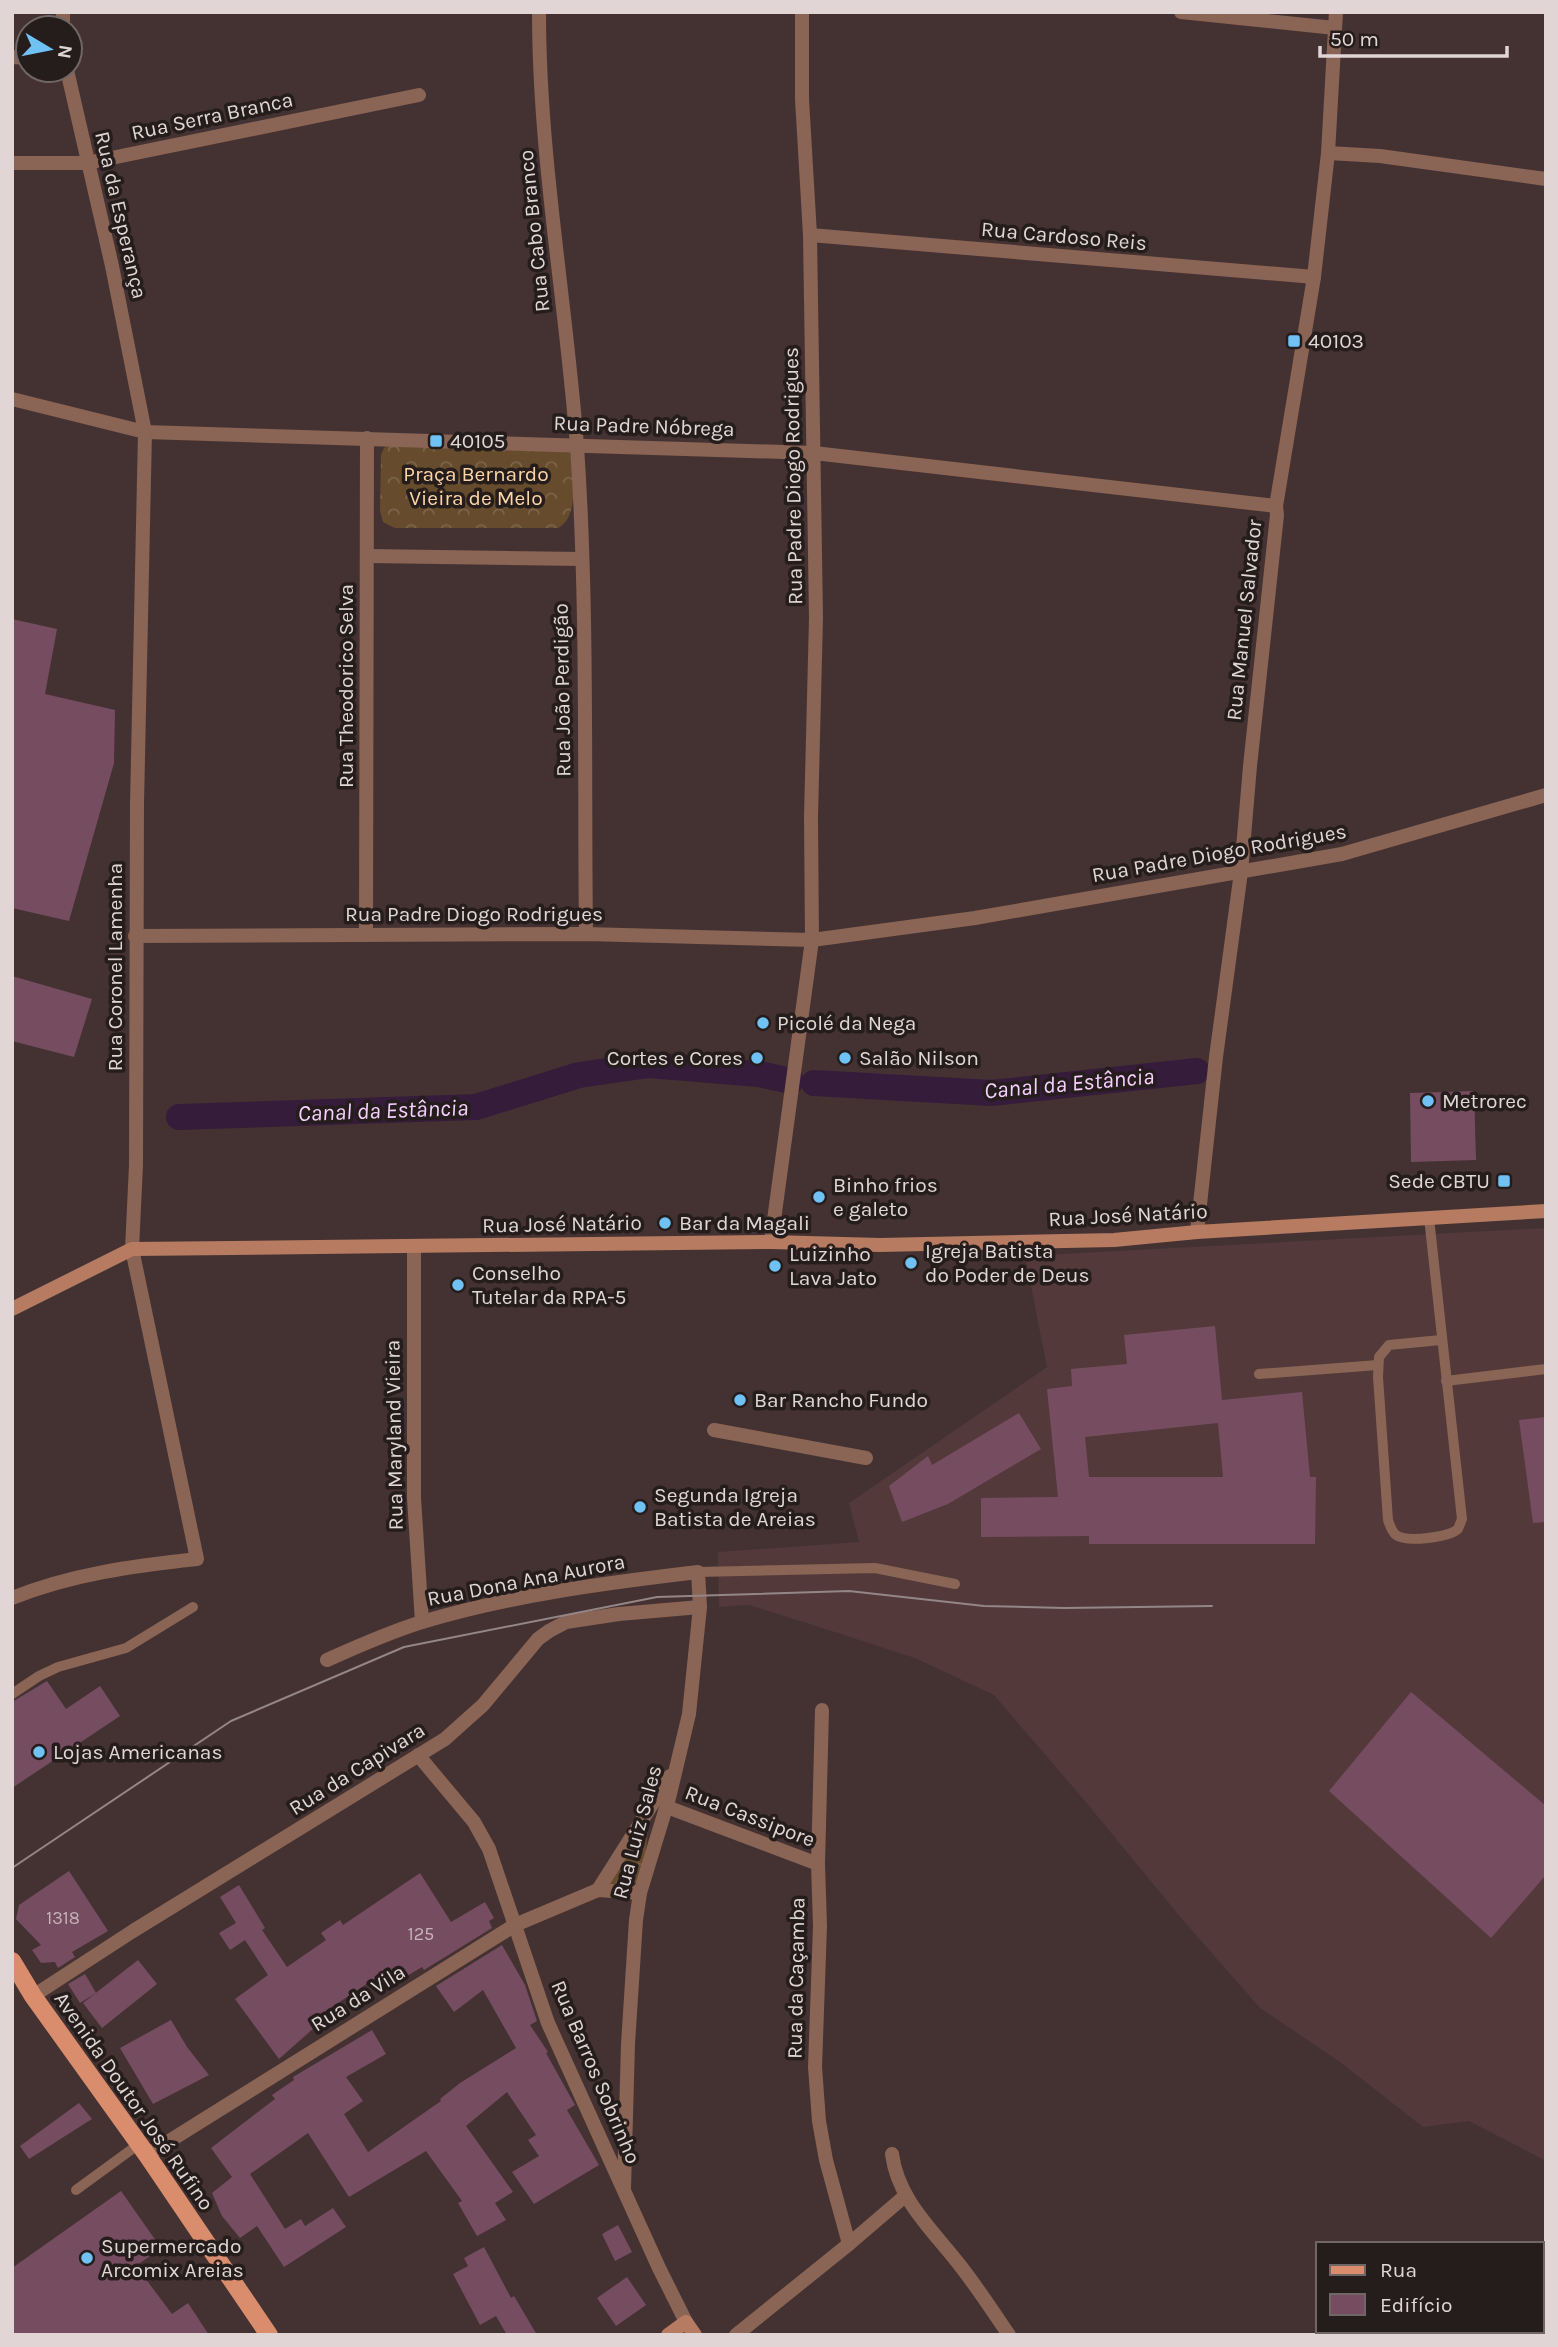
<svg xmlns="http://www.w3.org/2000/svg" width="1558" height="2347" font-family="Karla,sans-serif">
	<style>
		.built { fill: #53393a }
		.forest { fill: url(#forest-crowns) }
		.lines { fill: none; stroke-linecap: round; stroke-linejoin: round }
		.canal { stroke: #351c3a; stroke-width: 26 }
		.building { fill: #764c61; fill-rule: evenodd }
		.lane { stroke: #8a6454; stroke-width: 10 }
		.street { stroke: #8a6454; stroke-width: 14 }
		.secondary { stroke: #b77b62; stroke-width: 14 }
		.primary { stroke: #da8d6d; stroke-width: 18 }
		.tram { stroke: #948686; stroke-width: 2 }
		.poi-dot { fill: #70c1f4; stroke: #251c1c; stroke-width: 2.5 }
		.labels { text-anchor: middle; stroke-width: 7; stroke-linejoin: round; paint-order: stroke }
		.number-label { font-size: 18px; fill: #c6b3b8 }
		.street-label { font-size: 21px; fill: #e1d5d5; stroke: #251c1c }
		.poi-label { font-size: 21px; fill: #e1d5d5; stroke: #251c1c; text-anchor: start }
		.park-label { font-size: 21px; fill: #fcd5a6; stroke: #251c1c }
		.water-label { font-size: 23px; font-style: italic; fill: #f6d0fe; stroke: #251c1c }
	</style>
	<defs>
		<pattern id="forest-crowns" width="20" height="18" patternUnits="userSpaceOnUse" patternTransform="scale(1.75)"><rect width="20" height="18" fill="#664c2c"/><path d="M2 6a3 3 0 1 1 6 0M12 15a3 3 0 1 1 6 0" fill="none" stroke="#7c654a"/></pattern>
	</defs>
	<rect width="100%" height="100%" fill="#443232"/>
	<path class="built" d="M 1546,1228 L 1546,2161 L 1469,2121 L 1423,2127 L 1340,2062 L 1260,2008 L 1181,1918 L 1085,1801 L 994,1695 L 915,1658 L 816,1626 L 749,1605 L 719,1607 L 718,1552 L 859,1542 L 849,1503 L 1047,1367 L 1025,1256 Z"/>
	<g class="forest">
		<path d="M 390,444 L 571,448 C 572,470 581,516 558,528 L 395,528 L 383,522 L 380,511 L 381,455 L 384,448 Z"/>
		<path d="M 649,1820 L 643,1882 L 609,1884 Z"/>
	</g>
	<g class="lines">
		<g class="canal">
			<path d="M 814,1083 L 992,1093 L 1197,1071"/>
			<path d="M 179,1117 L 476,1107 L 579,1075 L 649,1065 L 759,1074 L 791,1081"/>
		</g>
	</g>
	<g class="building">
		<path d="M 12,619 L 57,629 L 45,694 L 115,710 L 114,763 L 69,921 L 12,908 Z"/>
		<path d="M 12,976 L 92,999 L 74,1057 L 12,1041 Z"/>
		<path d="M 1474,1091 L 1476,1160 L 1411,1162 L 1410,1093 Z"/>
		<path d="M 1215,1326 L 1222,1400 L 1302,1392 L 1310,1477 L 1316,1477 L 1315,1544 L 1089,1544 L 1089,1536 L 981,1537 L 981,1498 L 1058,1497 L 1047,1389 L 1072,1386 L 1071,1369 L 1127,1364 L 1124,1335 ZM 1218,1423 L 1223,1477 L 1089,1477 L 1085,1437 Z"/>
		<path d="M 1019,1413 L 1041,1449 L 948,1504 L 902,1522 L 889,1486 L 928,1456 L 932,1465 Z"/>
		<path d="M 1546,1417 L 1546,1522 L 1533,1523 L 1519,1420 Z"/>
		<path d="M 47,1681 L 66,1709 L 100,1686 L 120,1716 L 12,1788 L 12,1702 Z"/>
		<path d="M 1411,1692 L 1546,1806 L 1546,1875 L 1491,1938 L 1329,1791 Z"/>
		<path d="M 69,1871 L 108,1931 L 72,1952 L 75,1957 L 58,1968 L 55,1962 L 41,1963 L 32,1950 L 41,1945 L 16,1919 L 19,1905 Z"/>
		<path d="M 420,1873 L 451,1922 L 485,1902 L 494,1918 L 489,1921 L 492,1928 L 424,1970 L 422,1967 L 407,1976 L 404,1971 L 381,1984 L 377,1977 L 320,2015 L 324,2019 L 279,2059 L 235,1999 L 268,1975 L 245,1940 L 230,1950 L 219,1933 L 236,1923 L 220,1897 L 239,1885 L 265,1928 L 262,1930 L 287,1967 L 326,1940 L 321,1933 L 340,1920 L 343,1925 Z"/>
		<path d="M 502,1945 L 525,1985 L 537,2021 L 530,2025 L 548,2052 L 546,2053 L 575,2105 L 567,2110 L 599,2165 L 534,2204 L 512,2172 L 539,2156 L 528,2140 L 536,2135 L 507,2092 L 466,2126 L 513,2192 L 495,2203 L 506,2220 L 477,2236 L 458,2203 L 462,2201 L 426,2151 L 349,2197 L 308,2133 L 250,2174 L 285,2229 L 301,2219 L 305,2226 L 333,2208 L 346,2227 L 284,2267 L 257,2226 L 240,2238 L 222,2216 L 212,2193 L 232,2177 L 211,2148 L 275,2099 L 272,2095 L 294,2080 L 293,2077 L 372,2030 L 386,2054 L 346,2077 L 363,2101 L 344,2114 L 368,2152 L 441,2101 L 440,2099 L 460,2083 L 516,2048 L 483,1990 L 454,2012 L 436,1986 Z"/>
		<path d="M 138,1960 L 157,1984 L 102,2028 L 83,2003 Z"/>
		<path d="M 85,1974 L 96,1993 L 80,2003 L 68,1984 Z"/>
		<path d="M 171,2020 L 187,2047 L 209,2075 L 153,2104 L 120,2048 Z"/>
		<path d="M 79,2103 L 92,2119 L 29,2159 L 20,2146 Z"/>
		<path d="M 121,2191 L 161,2248 L 136,2266 L 172,2314 L 188,2303 L 209,2335 L 12,2335 L 12,2268 Z"/>
		<path d="M 618,2225 L 632,2252 L 615,2261 L 602,2234 Z"/>
		<path d="M 484,2247 L 511,2298 L 514,2296 L 537,2335 L 507,2335 L 496,2316 L 480,2325 L 453,2274 L 468,2266 L 464,2258 Z"/>
		<path d="M 627,2277 L 646,2305 L 616,2326 L 597,2298 Z"/>
	</g>
	<g class="lines">
		<g class="lane">
			<path d="M 1429,1218 L 1462,1519 L 1458,1529 C 1449,1537 1407,1543 1396,1535 C 1392,1532 1390,1526 1388,1520 L 1378,1377 L 1379,1357 L 1389,1345 L 1441,1340"/>
			<path d="M 1259,1374 L 1378,1365"/>
			<path d="M 1446,1381 L 1546,1369"/>
			<path d="M 698,1572 L 875,1568 L 955,1584"/>
			<path d="M 12,1694 L 39,1676 L 58,1667 L 126,1648 L 193,1607"/>
			<path d="M 76,2190 L 139,2144"/>
		</g>
		<g class="street">
			<path d="M 63,12 L 63,28"/>
			<path d="M 539,12 C 539,157 566,301 577,446 C 588,608 584,772 586,934"/>
			<path d="M 1181,12 L 1335,28"/>
			<path d="M 12,57 L 28,58"/>
			<path d="M 1328,153 L 1380,156 L 1546,179"/>
			<path d="M 12,163 L 87,163 L 419,95"/>
			<path d="M 810,235 L 1314,277"/>
			<path d="M 12,399 L 145,432 L 814,453 L 1276,506"/>
			<path d="M 367,556 L 582,559"/>
			<path d="M 366,935 L 367,438"/>
			<path d="M 135,936 L 586,934 L 812,940 L 975,918 L 1342,854 L 1546,795"/>
			<path d="M 1197,1232 L 1216,1057 L 1241,872 L 1250,766 L 1277,515 L 1276,506 L 1314,277 L 1328,153 L 1336,12"/>
			<path d="M 771,1242 L 812,940 L 811,817 L 816,618 L 810,235 L 802,99 L 802,12"/>
			<path d="M 414,1247 L 414,1498 L 422,1622"/>
			<path d="M 714,1430 L 866,1458"/>
			<path d="M 12,1598 C 72,1574 133,1566 197,1559 L 132,1249 L 136,1165 L 137,804 L 145,432 L 112,266 L 67,70"/>
			<path d="M 327,1660 C 358,1646 390,1632 422,1622 C 512,1595 605,1583 698,1572 L 700,1607 L 689,1714 L 669,1798 L 640,1893 L 636,1920 L 628,2044 L 624,2188"/>
			<path d="M 822,1710 L 818,1864 L 820,1926 L 815,2067 L 819,2121 L 826,2160 L 849,2244"/>
			<path d="M 418,1755 L 474,1822 L 489,1849 L 548,2023 L 659,2268 L 686,2322"/>
			<path d="M 667,1807 L 818,1864"/>
			<path d="M 598,1890 L 670,1776"/>
			<path d="M 33,1996 L 133,1931 L 445,1739 L 483,1705 L 538,1639 L 549,1631 L 566,1622 L 619,1614 L 700,1607"/>
			<path d="M 892,2154 C 898,2201 935,2232 962,2268 C 979,2290 994,2313 1009,2335"/>
			<path d="M 147,2155 L 515,1925 L 598,1890 L 640,1893"/>
			<path d="M 736,2335 L 849,2244 L 905,2196"/>
		</g>
		<g class="secondary">
			<path d="M 12,1309 L 132,1249 L 771,1242 L 880,1245 L 1114,1240 L 1197,1232 L 1546,1211"/>
			<path d="M 668,2335 L 686,2322 L 695,2335"/>
		</g>
		<path class="primary" d="M 12,1961 L 33,1996 L 147,2155 L 269,2335"/>
		<path class="tram" d="M 12,1868 L 231,1721 L 404,1647 L 657,1597 L 849,1591 L 984,1606 L 1064,1608 L 1212,1606"/>
	</g>
	<g class="poi-dot">
		<rect x="1287" y="334" width="14" height="14" rx="3.5"/>
		<rect x="429" y="434" width="14" height="14" rx="3.5"/>
		<circle cx="763" cy="1023" r="7"/>
		<circle cx="757" cy="1058" r="7"/>
		<circle cx="845" cy="1058" r="7"/>
		<circle cx="1428" cy="1101" r="7"/>
		<rect x="1497" y="1174" width="14" height="14" rx="3.5"/>
		<circle cx="819" cy="1197" r="7"/>
		<circle cx="665" cy="1223" r="7"/>
		<circle cx="911" cy="1263" r="7"/>
		<circle cx="775" cy="1266" r="7"/>
		<circle cx="458" cy="1285" r="7"/>
		<circle cx="740" cy="1400" r="7"/>
		<circle cx="640" cy="1507" r="7"/>
		<circle cx="39" cy="1752" r="7"/>
		<circle cx="87" cy="2258" r="7"/>
	</g>
	<g class="labels">
		<g class="number-label">
			<text x="63" y="1924">1318</text>
			<text x="421" y="1940">125</text>
		</g>
		<g class="street-label">
			<text transform="translate(212 116) rotate(-12)" y="7">Rua Serra Branca</text>
			<text transform="translate(121 215) rotate(77)" y="7">Rua da Esperança</text>
			<text transform="translate(534 231) rotate(-96)" y="7">Rua Cabo Branco</text>
			<text transform="translate(1064 236) rotate(5)" y="7">Rua Cardoso Reis</text>
			<text transform="translate(644 426) rotate(2)" y="7">Rua Padre Nóbrega</text>
			<text transform="translate(793 476) rotate(-91)" y="7">Rua Padre Diogo Rodrigues</text>
			<text transform="translate(1244 620) rotate(-84)" y="7">Rua Manuel Salvador</text>
			<text transform="translate(346 686) rotate(-90)" y="7">Rua Theodorico Selva</text>
			<text transform="translate(562 690) rotate(-91)" y="7">Rua João Perdigão</text>
			<text transform="translate(1219 853) rotate(-10)" y="7">Rua Padre Diogo Rodrigues</text>
			<text x="474" y="921">Rua Padre Diogo Rodrigues</text>
			<text transform="translate(115 967) rotate(-90)" y="7">Rua Coronel Lamenha</text>
			<text transform="translate(1128 1215) rotate(-3)" y="7">Rua José Natário</text>
			<text transform="translate(562 1224) rotate(-1)" y="7">Rua José Natário</text>
			<text transform="translate(394 1435) rotate(-91)" y="7">Rua Maryland Vieira</text>
			<text transform="translate(526 1580) rotate(-11)" y="7">Rua Dona Ana Aurora</text>
			<text transform="translate(357 1769) rotate(-32)" y="7">Rua da Capivara</text>
			<text transform="translate(750 1816) rotate(21)" y="7">Rua Cassipore</text>
			<text transform="translate(637 1832) rotate(-75)" y="7">Rua Luiz Sales</text>
			<text transform="translate(796 1978) rotate(-89)" y="7">Rua da Caçamba</text>
			<text transform="translate(358 1998) rotate(-32)" y="7">Rua da Vila</text>
			<text transform="translate(596 2072) rotate(67)" y="7">Rua Barros Sobrinho</text>
			<text transform="translate(134 2101) rotate(55)" y="7">Avenida Doutor José Rufino</text>
		</g>
		<g class="poi-label">
			<text x="1308" y="348">40103</text>
			<text x="450" y="448">40105</text>
			<text x="777" y="1030">Picolé da Nega</text>
			<text x="743" y="1065" text-anchor="end">Cortes e Cores</text>
			<text x="859" y="1065">Salão Nilson</text>
			<text x="1442" y="1108">Metrorec</text>
			<text x="1490" y="1188" text-anchor="end">Sede CBTU</text>
			<text x="833" y="1192">Binho frios<tspan x="833" dy="24">e galeto</tspan></text>
			<text x="679" y="1230">Bar da Magali</text>
			<text x="925" y="1258">Igreja Batista<tspan x="925" dy="24">do Poder de Deus</tspan></text>
			<text x="789" y="1261">Luizinho<tspan x="789" dy="24">Lava Jato</tspan></text>
			<text x="472" y="1280">Conselho<tspan x="472" dy="24">Tutelar da RPA-5</tspan></text>
			<text x="754" y="1407">Bar Rancho Fundo</text>
			<text x="654" y="1502">Segunda Igreja<tspan x="654" dy="24">Batista de Areias</tspan></text>
			<text x="53" y="1759">Lojas Americanas</text>
			<text x="101" y="2253">Supermercado<tspan x="101" dy="24">Arcomix Areias</tspan></text>
		</g>
		<g class="park-label">
			<text x="476" y="481">Praça Bernardo<tspan x="476" dy="24">Vieira de Melo</tspan></text>
		</g>
		<g class="water-label">
			<text transform="translate(1069 1083) rotate(-5)" y="8">Canal da Estância</text>
			<text transform="translate(383 1110) rotate(-2)" y="8">Canal da Estância</text>
		</g>
	</g>
	<rect width="1558" height="2347" fill="none" stroke="#e1d5d5" stroke-width="28"/>
	<rect x="1316" y="2242" width="228" height="91" fill="#251c1c" stroke="#706666" stroke-width="2"/>
	<rect x="1330" y="2265" width="35" height="10" fill="#da8d6d" stroke="#706666" stroke-width="2"/>
	<text x="1380" y="2277" font-size="21" fill="#e1d5d5">Rua</text>
	<rect x="1330" y="2294" width="35" height="21" fill="#764c61" stroke="#706666" stroke-width="2"/>
	<text x="1380" y="2312" font-size="21" fill="#e1d5d5">Edifício</text>
	<g transform="translate(49 49) rotate(100)"><circle r="33" fill="#251c1c" stroke="#706666" stroke-width="2"/>
	<path d="M0-5L12 26L0 18L-12 26Z" fill="#70c1f4"/>
	<text y="-10" font-size="19" font-weight="bold" text-anchor="middle" fill="#e1d5d5">N</text>
	</g>
	<path d="M1320 46v10h187v-10" fill="none" stroke="#e1d5d5" stroke-width="3.5"/>
	<text x="1330" y="46" font-size="21" fill="#e1d5d5" stroke="#251c1c" stroke-width="5" paint-order="stroke">50 m</text>
</svg>
